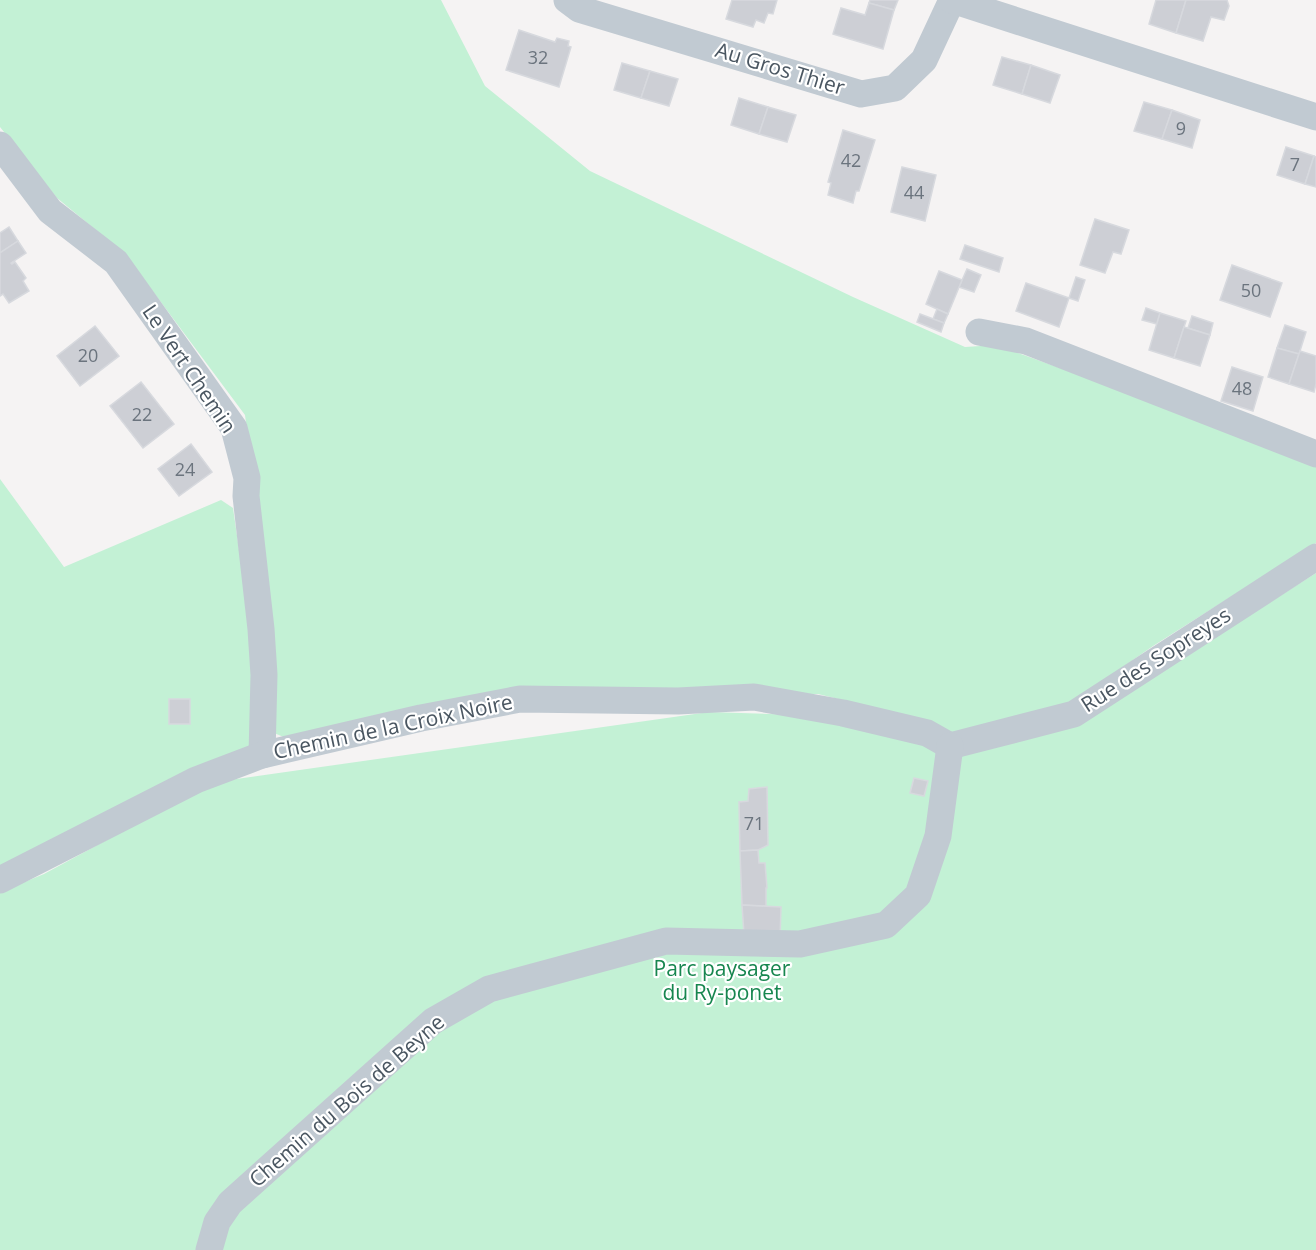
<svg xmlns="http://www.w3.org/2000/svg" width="1316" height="1250" font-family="'Open Sans',sans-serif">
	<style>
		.green { fill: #c3f1d5 }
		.building { fill: #cdcfd5; stroke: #d7d9de; stroke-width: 1.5 }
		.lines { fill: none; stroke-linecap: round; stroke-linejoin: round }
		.minor { stroke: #c1cad2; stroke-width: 27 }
		.labels { text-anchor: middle; stroke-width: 4.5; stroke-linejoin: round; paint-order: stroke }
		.number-label { font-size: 18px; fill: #6b747e }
		.street-label { font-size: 21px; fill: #4a5661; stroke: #fff }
		.park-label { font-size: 21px; fill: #17864f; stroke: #fff }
	</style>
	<rect width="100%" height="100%" fill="#f5f3f3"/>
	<g class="green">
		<path d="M 0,0 L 441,0 L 485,86 L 590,171 L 853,297 L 965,347 L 996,345 L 1316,460 L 1316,543 L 1153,646 L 1067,706 L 1067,725 L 1181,659 L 1316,573 L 1316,1250 L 0,1250 L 0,892 L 44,874 L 175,803 L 222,781 L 709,712 L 920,719 L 818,694 L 522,693 L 291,740 L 274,733 L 270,605 L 245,415 L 125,254 L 57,198 L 0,127 Z"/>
		<path d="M 0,479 L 64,567 L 221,500 L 233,508 L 255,660 L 249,746 L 0,867 Z"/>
	</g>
	<g class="building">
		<path d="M 732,0 L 777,0 L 773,14 L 768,13 L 764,23 L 756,20 L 753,27 L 726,19 Z"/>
		<path d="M 870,0 L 898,0 L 894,10 L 869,3 Z"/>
		<path d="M 1156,0 L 1186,0 L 1176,33 L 1149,24 Z"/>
		<path d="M 1186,0 L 1227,0 L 1229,6 L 1224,20 L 1211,17 L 1203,41 L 1176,33 Z"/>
		<path d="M 869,3 L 894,10 L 883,49 L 833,34 L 841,8 L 865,15 Z"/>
		<path d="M 519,30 L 555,42 L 557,38 L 569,41 L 568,46 L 571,47 L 559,87 L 506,70 Z"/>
		<path d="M 1002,57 L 1031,65 L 1022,94 L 993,85 Z"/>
		<path d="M 622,63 L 650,71 L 641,98 L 614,90 Z"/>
		<path d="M 1031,65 L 1060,75 L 1050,103 L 1022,94 Z"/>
		<path d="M 650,71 L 678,79 L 669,106 L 641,98 Z"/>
		<path d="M 739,98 L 768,107 L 759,134 L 731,125 Z"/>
		<path d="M 1144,102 L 1172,110 L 1162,139 L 1134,131 Z"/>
		<path d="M 768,107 L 796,115 L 787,142 L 759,134 Z"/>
		<path d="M 1172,110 L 1200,120 L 1192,148 L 1162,139 Z"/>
		<path d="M 843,130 L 875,140 L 859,191 L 856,191 L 853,203 L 828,195 L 831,183 L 828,182 Z"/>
		<path d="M 1286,147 L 1314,156 L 1305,184 L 1277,175 Z"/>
		<path d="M 1314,156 L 1316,157 L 1316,187 L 1305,184 Z"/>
		<path d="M 902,167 L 936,175 L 925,221 L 891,212 Z"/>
		<path d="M 1095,219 L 1129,230 L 1121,254 L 1113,252 L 1105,273 L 1080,265 Z"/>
		<path d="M 9,227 L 18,241 L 0,253 L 0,233 Z"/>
		<path d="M 18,241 L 26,253 L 11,263 L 12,264 L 15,262 L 26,278 L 23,281 L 29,291 L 9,303 L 3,294 L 0,296 L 0,253 Z"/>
		<path d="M 965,245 L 1003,258 L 999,272 L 960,259 Z"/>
		<path d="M 1232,265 L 1282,283 L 1270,317 L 1220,300 Z"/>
		<path d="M 967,269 L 981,275 L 974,292 L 959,287 Z"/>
		<path d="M 939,271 L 962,280 L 948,314 L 926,304 Z"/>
		<path d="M 1076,277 L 1085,280 L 1078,301 L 1069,298 Z"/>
		<path d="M 1026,283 L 1069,298 L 1059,327 L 1016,311 Z"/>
		<path d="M 1146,308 L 1160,313 L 1157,324 L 1142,320 Z"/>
		<path d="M 937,309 L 948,314 L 944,323 L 933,319 Z"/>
		<path d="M 1160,313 L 1186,321 L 1174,358 L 1149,350 Z"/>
		<path d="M 920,314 L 944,323 L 941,332 L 917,322 Z"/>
		<path d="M 1192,316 L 1213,323 L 1210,335 L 1188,328 Z"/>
		<path d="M 1285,325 L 1306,332 L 1299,354 L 1277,348 Z"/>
		<path d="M 95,326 L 119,356 L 80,386 L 57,356 Z"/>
		<path d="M 1184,327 L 1210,335 L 1200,366 L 1174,358 Z"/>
		<path d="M 1277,348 L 1299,354 L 1289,384 L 1268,377 Z"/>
		<path d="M 1300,351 L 1316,356 L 1316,384 L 1314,392 L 1289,384 Z"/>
		<path d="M 1232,367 L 1263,377 L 1253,411 L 1221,401 Z"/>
		<path d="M 141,382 L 174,424 L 143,448 L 110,406 Z"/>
		<path d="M 191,444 L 212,472 L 179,496 L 158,469 Z"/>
		<rect x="169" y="699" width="21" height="25"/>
		<path d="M 914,778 L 928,781 L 924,796 L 910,793 Z"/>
		<path d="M 767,787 L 768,845 L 758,850 L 740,851 L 739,802 L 748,801 L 749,789 Z"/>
		<path d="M 758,850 L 759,863 L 765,863 L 767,888 L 766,888 L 766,906 L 742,905 L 740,851 Z"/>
		<path d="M 742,905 L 781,907 L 780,938 L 744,934 Z"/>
	</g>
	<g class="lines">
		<g class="minor">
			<path d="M 567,0 L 579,9 L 861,94 L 895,88 L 924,60 L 952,0"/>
			<path d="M 952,0 L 1316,117"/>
			<path d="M 0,145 L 50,211 L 116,262 L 234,428 L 247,478 L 246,496 L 261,629 L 264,675 L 262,755"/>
			<path d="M 979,332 L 1026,341 L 1316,454"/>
			<path d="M 950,746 L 1074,714 L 1316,557"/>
			<path d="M 0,880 L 196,780 L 262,755 L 421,718 L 520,699 L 678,701 L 754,697 L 843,713 L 927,733 L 950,746"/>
			<path d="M 209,1250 L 217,1222 L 230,1203 L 433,1021 L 489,989 L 666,941 L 800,944 L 886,925 L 918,895 L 938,836 L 950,746"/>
		</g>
	</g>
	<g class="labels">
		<g class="number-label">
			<text x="538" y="64">32</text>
			<text x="1181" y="135">9</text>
			<text x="851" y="167">42</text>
			<text x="1295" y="171">7</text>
			<text x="914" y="199">44</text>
			<text x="1251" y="297">50</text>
			<text x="88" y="362">20</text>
			<text x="1242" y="395">48</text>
			<text x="142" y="421">22</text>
			<text x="185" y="476">24</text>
			<text x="754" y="830">71</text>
		</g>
		<g class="street-label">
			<text transform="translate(780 69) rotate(17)" y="7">Au Gros Thier</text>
			<text transform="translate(189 369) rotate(56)" y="7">Le Vert Chemin</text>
			<text transform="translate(1156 660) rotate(-33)" y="7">Rue des Sopreyes</text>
			<text transform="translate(393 727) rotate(-12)" y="7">Chemin de la Croix Noire</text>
			<text transform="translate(347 1101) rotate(-41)" y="7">Chemin du Bois de Beyne</text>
		</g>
		<g class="park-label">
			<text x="722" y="976">Parc paysager<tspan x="722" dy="24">du Ry-ponet</tspan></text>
		</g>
	</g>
</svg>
